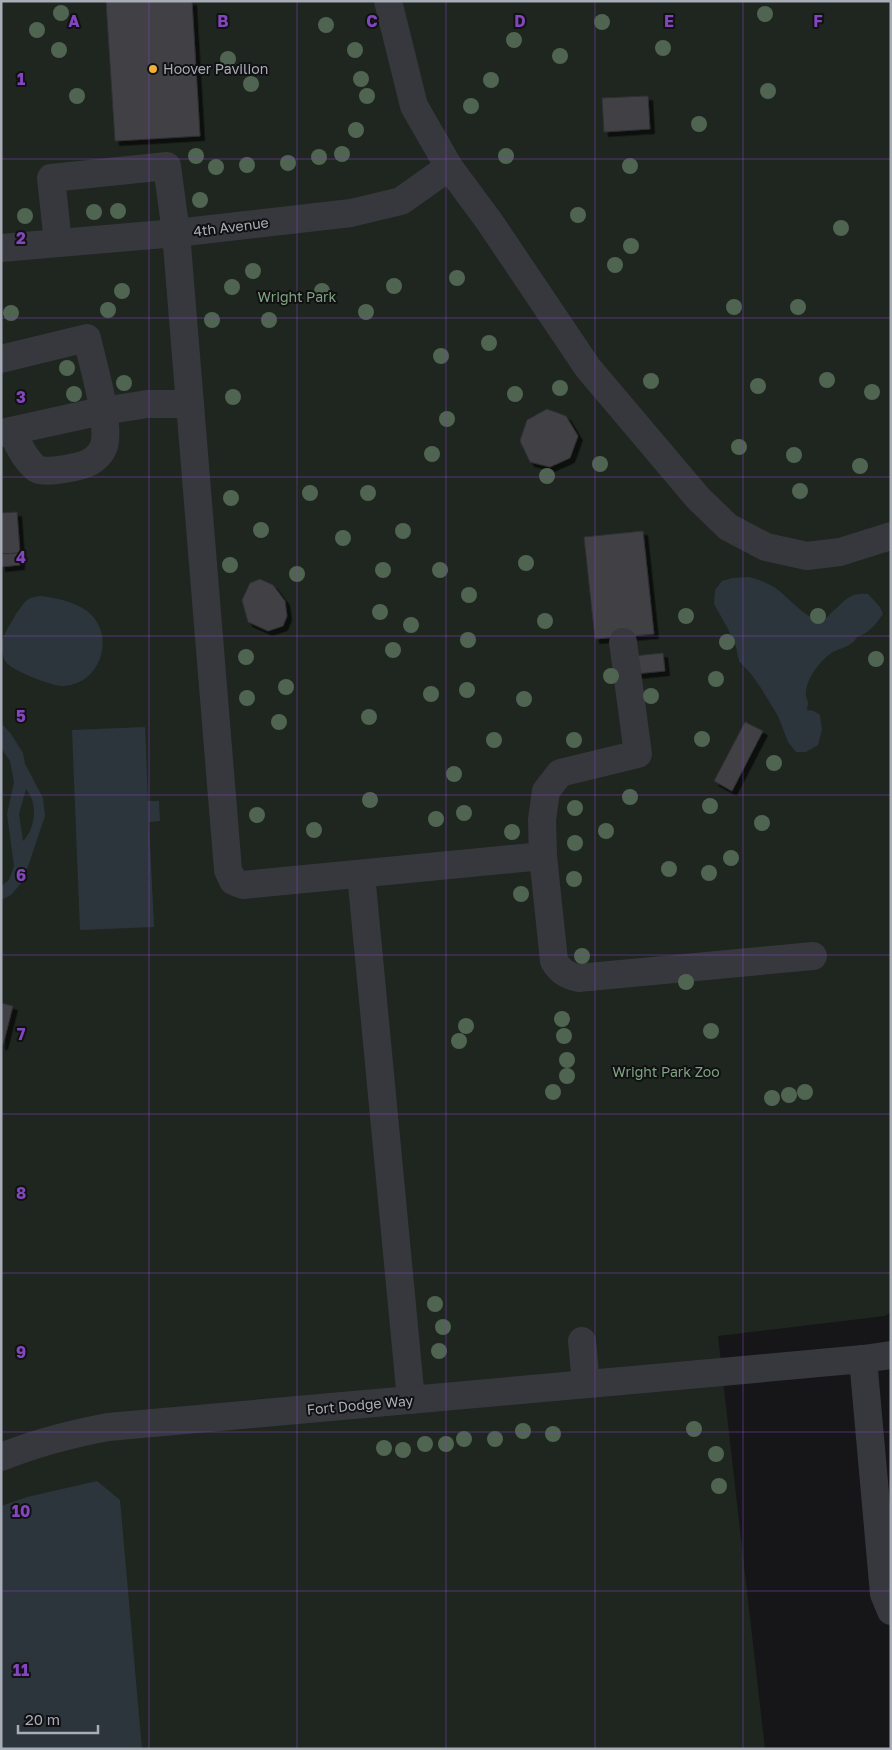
<svg xmlns="http://www.w3.org/2000/svg" width="892" height="1750" font-family="'Golos Text',sans-serif">
	<style>
		.green { fill: #1e261f }
		.water { fill: #2c353c; fill-rule: evenodd }
		.building { fill: #404145; stroke: #303034; filter: url(#shadow) }
		.lines { fill: none; stroke-linecap: round; stroke-linejoin: round }
		.minor { stroke: #37383d; stroke-width: 28 }
		.tree { fill: #506452 }
		.grid { fill: none; stroke: #8446be; stroke-width: 1; stroke-opacity: 0.55 }
		.poi-dot { fill: #f2b134; stroke: #111113; stroke-width: 2 }
		.labels { text-anchor: middle; stroke-width: 4; stroke-linejoin: round; paint-order: stroke }
		.poi-label { font-size: 14px; fill: #a8adb8; stroke: #111113; text-anchor: start }
		.street-label { font-size: 14px; fill: #a8adb8; stroke: #111113 }
		.park-label { font-size: 14px; fill: #7fa381; stroke: #111113 }
		.grid-label { font-size: 16px; text-anchor: middle; font-weight: bold; fill: #8446be; stroke: #111113; stroke-width: 4; stroke-linejoin: round; paint-order: stroke }
	</style>
	<defs>
		<filter id="shadow"><feDropShadow dx="4.5" dy="4.5" stdDeviation="0" flood-color="#0009"/></filter>
	</defs>
	<rect width="100%" height="100%" fill="#161618"/>
	<path class="green" d="M 1,1 L 891,1 L 891,1312 L 885,1316 L 718,1336 L 765,1749 L 1,1749 Z"/>
	<g class="water">
		<path d="M 749,577 C 757,579 767,583 774,587 C 785,594 808,621 820,620 C 826,620 828,616 832,612 C 845,601 849,592 868,594 L 880,607 L 883,614 C 876,624 868,634 857,637 C 852,646 844,647 835,651 C 822,657 804,681 806,696 C 806,698 808,700 808,703 C 808,705 807,708 807,710 L 814,711 L 820,715 L 822,730 L 818,745 L 806,752 L 796,752 L 788,742 L 778,716 L 761,688 L 751,674 L 739,661 L 736,647 L 728,629 L 714,604 L 715,590 L 722,581 L 732,578 Z"/>
		<path d="M 40,596 C 56,598 73,601 87,611 C 112,630 106,671 77,683 C 72,685 67,686 62,686 C 52,686 17,672 9,665 C 6,663 4,659 3,656 C 1,651 1,645 2,641 C 5,632 21,603 29,599 C 32,597 36,597 40,596 Z"/>
		<path d="M 1,723 L 11,734 L 23,753 L 25,764 L 43,798 L 45,816 L 23,881 L 11,895 L 1,900 L 1,886 L 9,880 L 14,866 L 7,814 L 14,782 L 10,761 L 1,748 ZM 26,789 C 38,803 36,828 23,841 L 19,814 Z"/>
		<path d="M 145,727 L 148,801 L 159,801 L 160,821 L 149,822 L 154,927 L 80,930 L 72,730 Z"/>
		<path d="M 97,1481 L 120,1500 L 142,1749 L 1,1749 L 1,1506 L 27,1497 Z"/>
	</g>
	<g class="building">
		<path d="M 106,1 L 192,1 L 200,136 L 115,141 Z"/>
		<path d="M 648,96 L 650,129 L 604,132 L 602,98 Z"/>
		<path d="M 547,409 L 566,416 L 578,436 L 570,458 L 550,467 L 530,462 L 520,441 L 527,420 Z"/>
		<path d="M 17,512 L 20,553 L 1,554 L 1,513 Z"/>
		<path d="M 643,531 L 654,634 L 595,639 L 584,537 Z"/>
		<path d="M 20,553 L 20,565 L 1,567 L 1,554 Z"/>
		<path d="M 260,579 L 273,585 L 285,601 L 287,616 L 283,626 L 268,631 L 248,622 L 242,600 L 250,583 Z"/>
		<path d="M 663,653 L 665,671 L 635,674 L 634,656 Z"/>
		<path d="M 745,722 L 763,731 L 732,791 L 714,781 Z"/>
		<path d="M 1,1003 L 13,1006 L 3,1045 L 1,1045 Z"/>
	</g>
	<g class="lines">
		<g class="minor">
			<path d="M 388,1 L 414,106 L 449,167 L 489,221 L 588,368 L 698,498 L 728,527 L 766,547 L 807,556 L 840,552 L 891,536"/>
			<path d="M 58,243 L 51,178 L 167,166 L 176,233 L 228,870 L 233,881 L 243,885 L 543,856"/>
			<path d="M 1,248 L 176,233 L 351,213 L 401,201 L 449,167"/>
			<path d="M 1,359 L 87,338 C 93,365 108,414 105,441 C 104,450 98,457 90,462 C 80,467 47,474 37,469 C 25,461 18,443 11,431"/>
			<path d="M 1,433 L 97,412 L 147,404 L 190,404"/>
			<path d="M 623,642 L 638,754 L 560,773 L 546,791 L 542,820 L 543,856 L 554,961 C 560,971 566,975 578,978 L 813,956"/>
			<path d="M 361,874 L 411,1400"/>
			<path d="M 582,1341 L 586,1384"/>
			<path d="M 863,1359 L 884,1594 L 891,1611"/>
			<path d="M 1,1457 C 36,1443 71,1434 108,1427 L 722,1372 L 863,1359 L 891,1355"/>
		</g>
	</g>
	<g class="tree">
		<circle cx="61" cy="13" r="8"/>
		<circle cx="765" cy="14" r="8"/>
		<circle cx="602" cy="22" r="8"/>
		<circle cx="326" cy="25" r="8"/>
		<circle cx="37" cy="30" r="8"/>
		<circle cx="514" cy="40" r="8"/>
		<circle cx="663" cy="48" r="8"/>
		<circle cx="59" cy="50" r="8"/>
		<circle cx="355" cy="50" r="8"/>
		<circle cx="560" cy="56" r="8"/>
		<circle cx="228" cy="59" r="8"/>
		<circle cx="361" cy="79" r="8"/>
		<circle cx="491" cy="80" r="8"/>
		<circle cx="251" cy="84" r="8"/>
		<circle cx="768" cy="91" r="8"/>
		<circle cx="77" cy="96" r="8"/>
		<circle cx="367" cy="96" r="8"/>
		<circle cx="471" cy="106" r="8"/>
		<circle cx="699" cy="124" r="8"/>
		<circle cx="356" cy="130" r="8"/>
		<circle cx="342" cy="154" r="8"/>
		<circle cx="196" cy="156" r="8"/>
		<circle cx="506" cy="156" r="8"/>
		<circle cx="319" cy="157" r="8"/>
		<circle cx="288" cy="163" r="8"/>
		<circle cx="247" cy="165" r="8"/>
		<circle cx="630" cy="166" r="8"/>
		<circle cx="216" cy="167" r="8"/>
		<circle cx="200" cy="200" r="8"/>
		<circle cx="118" cy="211" r="8"/>
		<circle cx="94" cy="212" r="8"/>
		<circle cx="578" cy="215" r="8"/>
		<circle cx="25" cy="216" r="8"/>
		<circle cx="841" cy="228" r="8"/>
		<circle cx="631" cy="246" r="8"/>
		<circle cx="615" cy="265" r="8"/>
		<circle cx="253" cy="271" r="8"/>
		<circle cx="457" cy="278" r="8"/>
		<circle cx="394" cy="286" r="8"/>
		<circle cx="232" cy="287" r="8"/>
		<circle cx="122" cy="291" r="8"/>
		<circle cx="322" cy="291" r="8"/>
		<circle cx="734" cy="307" r="8"/>
		<circle cx="798" cy="307" r="8"/>
		<circle cx="108" cy="310" r="8"/>
		<circle cx="366" cy="312" r="8"/>
		<circle cx="11" cy="313" r="8"/>
		<circle cx="212" cy="320" r="8"/>
		<circle cx="269" cy="320" r="8"/>
		<circle cx="489" cy="343" r="8"/>
		<circle cx="441" cy="356" r="8"/>
		<circle cx="67" cy="368" r="8"/>
		<circle cx="827" cy="380" r="8"/>
		<circle cx="651" cy="381" r="8"/>
		<circle cx="124" cy="383" r="8"/>
		<circle cx="758" cy="386" r="8"/>
		<circle cx="560" cy="388" r="8"/>
		<circle cx="872" cy="392" r="8"/>
		<circle cx="74" cy="394" r="8"/>
		<circle cx="515" cy="394" r="8"/>
		<circle cx="233" cy="397" r="8"/>
		<circle cx="447" cy="419" r="8"/>
		<circle cx="739" cy="447" r="8"/>
		<circle cx="432" cy="454" r="8"/>
		<circle cx="794" cy="455" r="8"/>
		<circle cx="600" cy="464" r="8"/>
		<circle cx="860" cy="466" r="8"/>
		<circle cx="547" cy="476" r="8"/>
		<circle cx="800" cy="491" r="8"/>
		<circle cx="310" cy="493" r="8"/>
		<circle cx="368" cy="493" r="8"/>
		<circle cx="231" cy="498" r="8"/>
		<circle cx="261" cy="530" r="8"/>
		<circle cx="403" cy="531" r="8"/>
		<circle cx="343" cy="538" r="8"/>
		<circle cx="526" cy="563" r="8"/>
		<circle cx="230" cy="565" r="8"/>
		<circle cx="383" cy="570" r="8"/>
		<circle cx="440" cy="570" r="8"/>
		<circle cx="297" cy="574" r="8"/>
		<circle cx="469" cy="595" r="8"/>
		<circle cx="380" cy="612" r="8"/>
		<circle cx="686" cy="616" r="8"/>
		<circle cx="818" cy="616" r="8"/>
		<circle cx="545" cy="621" r="8"/>
		<circle cx="411" cy="625" r="8"/>
		<circle cx="468" cy="640" r="8"/>
		<circle cx="727" cy="642" r="8"/>
		<circle cx="393" cy="650" r="8"/>
		<circle cx="246" cy="657" r="8"/>
		<circle cx="876" cy="659" r="8"/>
		<circle cx="611" cy="676" r="8"/>
		<circle cx="716" cy="679" r="8"/>
		<circle cx="286" cy="687" r="8"/>
		<circle cx="467" cy="690" r="8"/>
		<circle cx="431" cy="694" r="8"/>
		<circle cx="651" cy="696" r="8"/>
		<circle cx="247" cy="698" r="8"/>
		<circle cx="524" cy="699" r="8"/>
		<circle cx="369" cy="717" r="8"/>
		<circle cx="279" cy="722" r="8"/>
		<circle cx="702" cy="739" r="8"/>
		<circle cx="494" cy="740" r="8"/>
		<circle cx="574" cy="740" r="8"/>
		<circle cx="774" cy="763" r="8"/>
		<circle cx="454" cy="774" r="8"/>
		<circle cx="630" cy="797" r="8"/>
		<circle cx="370" cy="800" r="8"/>
		<circle cx="710" cy="806" r="8"/>
		<circle cx="575" cy="808" r="8"/>
		<circle cx="464" cy="813" r="8"/>
		<circle cx="257" cy="815" r="8"/>
		<circle cx="436" cy="819" r="8"/>
		<circle cx="762" cy="823" r="8"/>
		<circle cx="314" cy="830" r="8"/>
		<circle cx="606" cy="831" r="8"/>
		<circle cx="512" cy="832" r="8"/>
		<circle cx="575" cy="843" r="8"/>
		<circle cx="731" cy="858" r="8"/>
		<circle cx="669" cy="869" r="8"/>
		<circle cx="709" cy="873" r="8"/>
		<circle cx="574" cy="879" r="8"/>
		<circle cx="521" cy="894" r="8"/>
		<circle cx="582" cy="956" r="8"/>
		<circle cx="686" cy="982" r="8"/>
		<circle cx="562" cy="1019" r="8"/>
		<circle cx="466" cy="1026" r="8"/>
		<circle cx="711" cy="1031" r="8"/>
		<circle cx="564" cy="1036" r="8"/>
		<circle cx="459" cy="1041" r="8"/>
		<circle cx="567" cy="1060" r="8"/>
		<circle cx="567" cy="1076" r="8"/>
		<circle cx="553" cy="1092" r="8"/>
		<circle cx="805" cy="1092" r="8"/>
		<circle cx="789" cy="1095" r="8"/>
		<circle cx="772" cy="1098" r="8"/>
		<circle cx="435" cy="1304" r="8"/>
		<circle cx="443" cy="1327" r="8"/>
		<circle cx="439" cy="1351" r="8"/>
		<circle cx="694" cy="1429" r="8"/>
		<circle cx="523" cy="1431" r="8"/>
		<circle cx="553" cy="1434" r="8"/>
		<circle cx="464" cy="1439" r="8"/>
		<circle cx="495" cy="1439" r="8"/>
		<circle cx="425" cy="1444" r="8"/>
		<circle cx="446" cy="1444" r="8"/>
		<circle cx="384" cy="1448" r="8"/>
		<circle cx="403" cy="1450" r="8"/>
		<circle cx="716" cy="1454" r="8"/>
		<circle cx="719" cy="1486" r="8"/>
	</g>
	<path class="grid" d="M 149,1 L 149,1749M 297,1 L 297,1749M 446,1 L 446,1749M 595,1 L 595,1749M 743,1 L 743,1749M 1,159 L 891,159M 1,318 L 891,318M 1,477 L 891,477M 1,636 L 891,636M 1,795 L 891,795M 1,955 L 891,955M 1,1114 L 891,1114M 1,1273 L 891,1273M 1,1432 L 891,1432M 1,1591 L 891,1591"/>
	<circle class="poi-dot" cx="153" cy="69" r="5"/>
	<g class="labels">
		<g class="poi-label">
			<text x="163" y="74">Hoover Pavilion</text>
		</g>
		<g class="street-label">
			<text transform="translate(231 227) rotate(-7)" y="5">4th Avenue</text>
			<text transform="translate(360 1405) rotate(-5)" y="5">Fort Dodge Way</text>
		</g>
		<g class="park-label">
			<text x="297" y="302">Wright Park</text>
			<text x="666" y="1077">Wright Park Zoo</text>
		</g>
	</g>
	<g class="grid-label">
		<text x="74" y="27">A</text>
		<text x="223" y="27">B</text>
		<text x="372" y="27">C</text>
		<text x="520" y="27">D</text>
		<text x="669" y="27">E</text>
		<text x="818" y="27">F</text>
		<text x="21" y="85">1</text>
		<text x="21" y="244">2</text>
		<text x="21" y="403">3</text>
		<text x="21" y="563">4</text>
		<text x="21" y="722">5</text>
		<text x="21" y="881">6</text>
		<text x="21" y="1040">7</text>
		<text x="21" y="1199">8</text>
		<text x="21" y="1358">9</text>
		<text x="21" y="1517">10</text>
		<text x="21" y="1676">11</text>
	</g>
	<rect width="892" height="1750" fill="none" stroke="#a8adb8" stroke-width="5"/>
	<path d="M18 1725v8h80v-8" fill="none" stroke="#a8adb8" stroke-width="2.5"/>
	<text x="25" y="1725" font-size="15" fill="#a8adb8" stroke="#111113" stroke-width="4" paint-order="stroke">20 m</text>
</svg>
